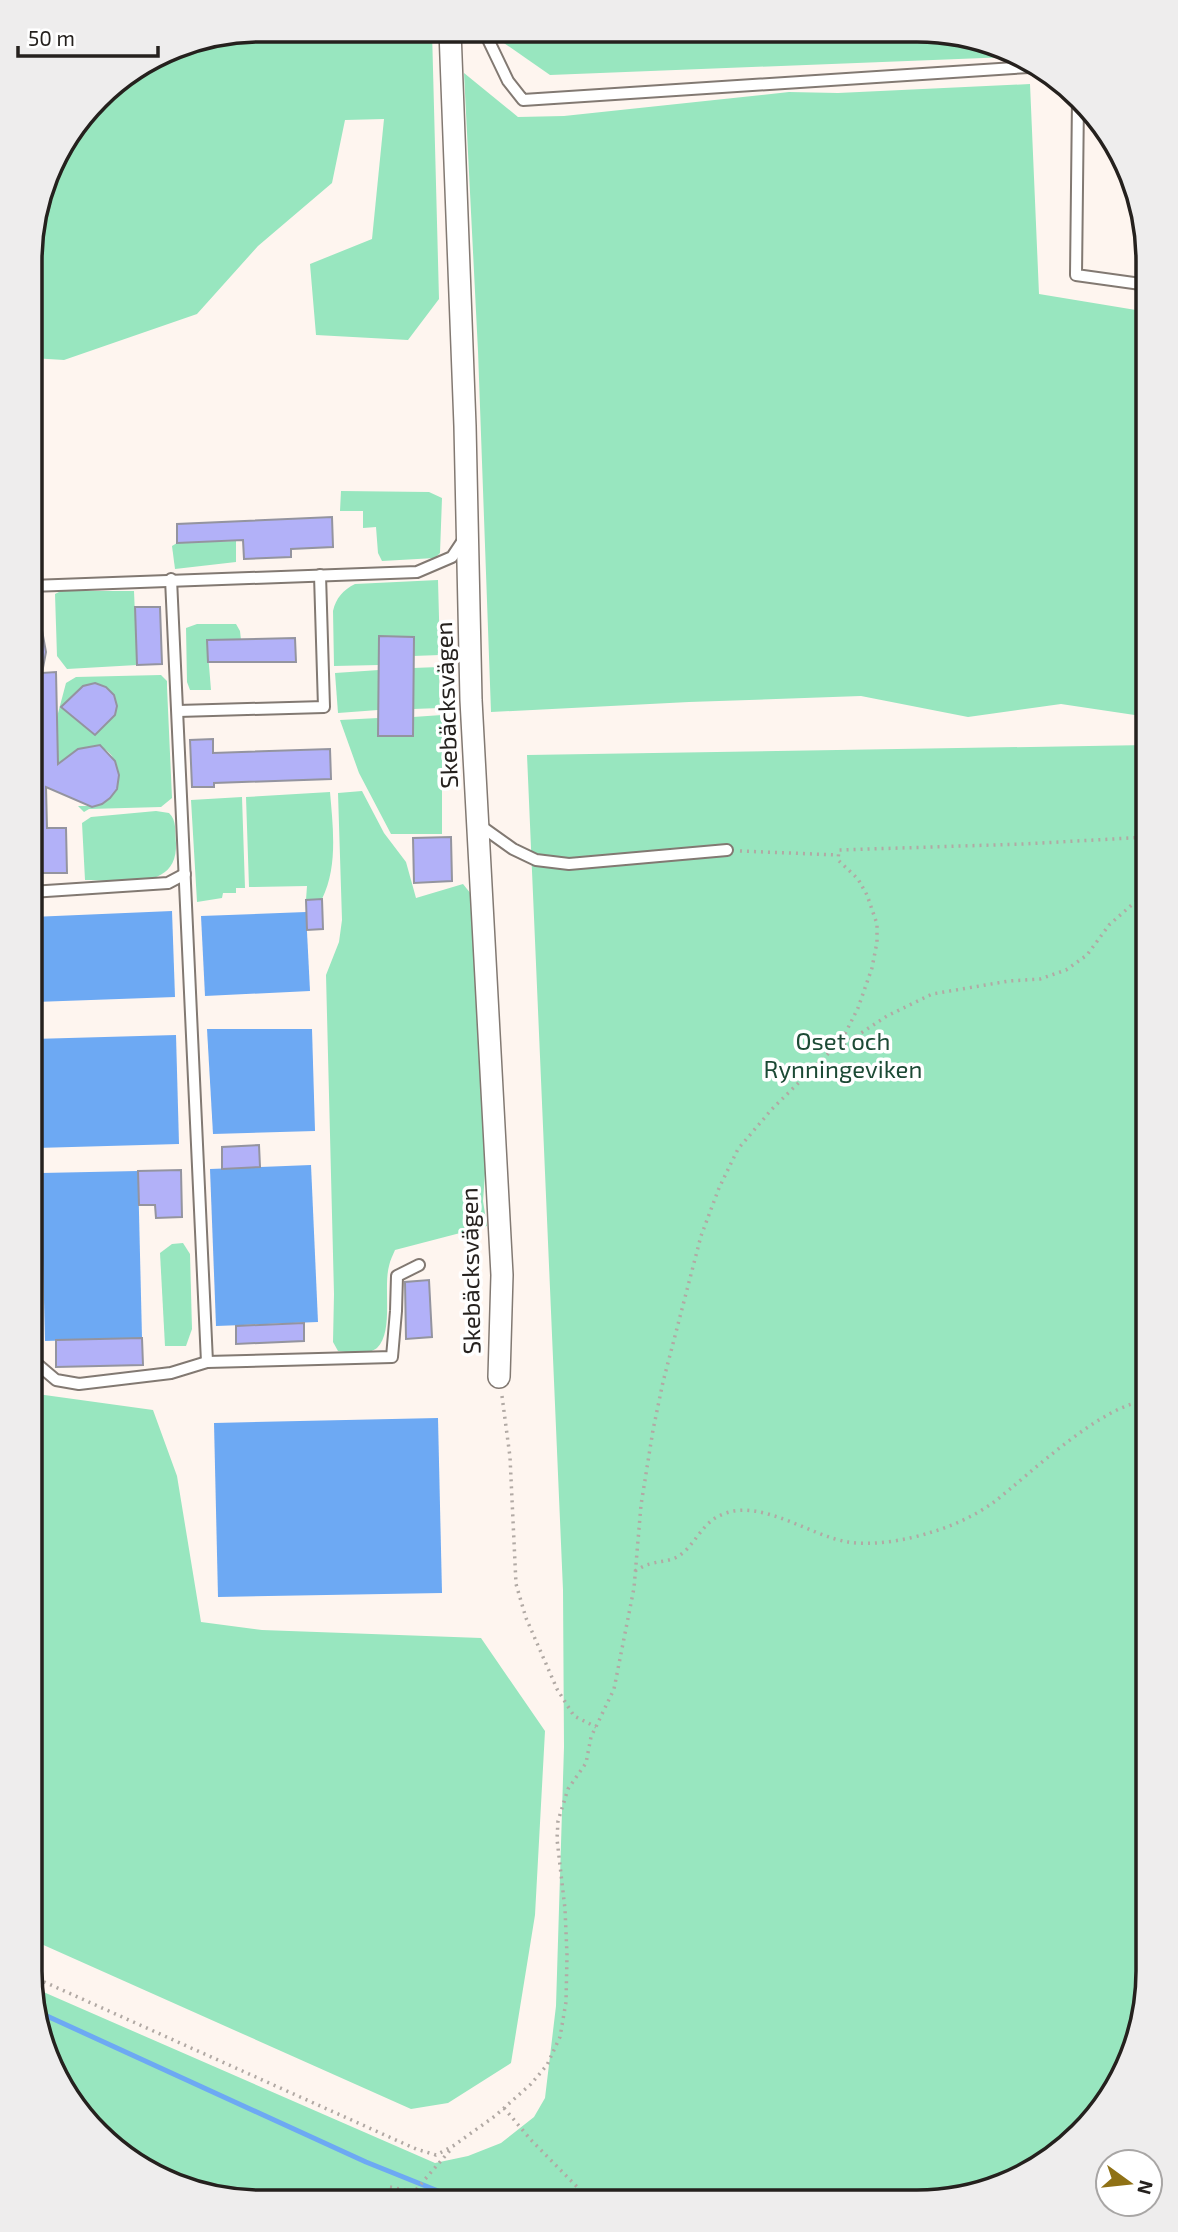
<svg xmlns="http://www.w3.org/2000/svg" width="1178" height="2232" font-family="'Exo 2',sans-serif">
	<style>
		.green { fill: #98e6bf }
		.water { fill: #6da9f3 }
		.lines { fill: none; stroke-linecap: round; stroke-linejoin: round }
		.stream { stroke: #6da9f3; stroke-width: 5 }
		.building { fill: #b2b1f8; stroke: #94949f; stroke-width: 2 }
		.lane-casing { stroke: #827972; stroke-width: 14 }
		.street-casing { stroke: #827972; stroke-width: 24 }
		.path { stroke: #b1a9a4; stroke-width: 3.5; stroke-dasharray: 2 5; stroke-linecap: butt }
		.lane { stroke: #fff; stroke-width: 10 }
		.street { stroke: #fff; stroke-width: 21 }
		.labels { text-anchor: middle; stroke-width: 7; stroke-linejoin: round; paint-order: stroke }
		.street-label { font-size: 24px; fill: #25211e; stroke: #fff }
		.park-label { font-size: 24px; fill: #1c4a35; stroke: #fff }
		.rim { fill: none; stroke: #25211e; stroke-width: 3.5 }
	</style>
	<rect width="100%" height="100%" fill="#fef5ef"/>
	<g class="green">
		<path d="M 261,30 L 432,31 L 439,299 L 408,340 L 316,335 L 310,264 L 372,239 L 384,119 L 345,120 L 332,183 L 258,246 L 197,314 L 64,360 L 32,358 L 32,231 L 54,158 L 108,87 L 173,47 Z"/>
		<path d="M 971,38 L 1009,57 L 550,75 L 501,41 Z"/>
		<path d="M 464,73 L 518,117 L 564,116 L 789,92 L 838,93 L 1030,84 L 1039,294 L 1148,312 L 1148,717 L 1061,704 L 968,717 L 861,696 L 689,702 L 491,712 L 478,351 Z"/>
		<path d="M 341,491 L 429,492 L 442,498 L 440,553 L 435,558 L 382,561 L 378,553 L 376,527 L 363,528 L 363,511 L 340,511 Z"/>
		<path d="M 236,541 L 236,562 L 175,569 L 172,546 L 177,543 Z"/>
		<path d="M 438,580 L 440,655 L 413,656 L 413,637 L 380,636 L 379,665 L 334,666 L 333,611 C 336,598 343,590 355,584 Z"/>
		<path d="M 61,591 L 134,591 L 137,665 L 67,669 L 57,656 L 55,594 Z"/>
		<path d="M 197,624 L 236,624 L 240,631 L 241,640 L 207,641 L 211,690 L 190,690 L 187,682 L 186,628 Z"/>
		<path d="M 439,667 L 440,708 L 413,709 L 413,668 Z"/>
		<path d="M 379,670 L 378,710 L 338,713 L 335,673 Z"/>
		<path d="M 161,675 L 167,681 L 167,687 L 172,798 L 161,807 L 89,809 L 84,812 L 78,806 C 97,807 117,802 116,779 C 116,774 117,766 115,762 C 106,737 73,746 62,766 L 58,766 L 57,717 L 66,683 L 76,677 Z"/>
		<path d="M 442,715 L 442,834 L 391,834 L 359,773 L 340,720 L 378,718 L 378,736 L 412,736 L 413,717 Z"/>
		<path d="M 1148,745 L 1148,1987 L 1131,2059 L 1100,2112 L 1046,2163 L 991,2190 L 917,2202 L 230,2200 L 172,2185 L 109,2145 L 42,2045 L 32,1987 L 435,2163 L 468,2156 L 501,2143 L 534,2117 L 545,2098 L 556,2006 L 564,1747 L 563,1590 L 527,755 Z"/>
		<path d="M 362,791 L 384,833 L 406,862 L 416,898 L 463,884 L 471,894 L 493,1064 L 483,1201 L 487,1226 L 395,1250 C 393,1255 390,1260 389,1266 C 383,1288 394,1332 377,1348 C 367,1356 349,1352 338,1351 L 333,1342 L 334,1294 L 326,975 L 339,942 L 342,920 L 338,793 Z"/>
		<path d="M 330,792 C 333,827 338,867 322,899 L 306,900 L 307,886 L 249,887 L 246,797 Z"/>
		<path d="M 242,797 L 245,888 L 236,888 L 236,893 L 223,893 L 222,898 L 197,902 L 191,800 Z"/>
		<path d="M 156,811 L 169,813 C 177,820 175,833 176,843 C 178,893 119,880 85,880 L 82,823 L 91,817 Z"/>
		<path d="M 183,1243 L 190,1254 L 192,1329 L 186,1346 L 165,1346 L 160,1253 L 172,1244 Z"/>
		<path d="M 30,1393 L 153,1410 L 177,1476 L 201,1622 L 262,1630 L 481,1638 L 545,1731 L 535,1915 L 511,2063 L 448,2103 L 411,2109 L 30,1939 Z"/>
	</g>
	<g class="water">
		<path d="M 172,911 L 175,997 L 35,1002 L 32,917 Z"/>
		<path d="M 306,912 L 310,991 L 205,996 L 201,916 Z"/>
		<path d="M 207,1029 L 312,1029 L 315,1131 L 213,1134 Z"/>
		<path d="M 176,1035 L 179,1144 L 36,1148 L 33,1039 Z"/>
		<path d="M 311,1165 L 318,1322 L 216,1326 L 210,1169 Z"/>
		<path d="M 138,1171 L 142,1338 L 45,1341 L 41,1173 Z"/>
		<path d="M 438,1418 L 442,1593 L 218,1597 L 214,1423 Z"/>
	</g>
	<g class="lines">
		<path class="stream" d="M 36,2011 L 366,2162 L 463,2201"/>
	</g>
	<g class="building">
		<path d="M 332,517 L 333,547 L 291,549 L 291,557 L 244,559 L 243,540 L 177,543 L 177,524 Z"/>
		<path d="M 135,607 L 160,607 L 162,664 L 137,665 Z"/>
		<path d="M 31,614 L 39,614 L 46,652 L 42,673 L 56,672 L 58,764 L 78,749 L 100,745 L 115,761 L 119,775 L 117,789 L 110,798 L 102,804 L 92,807 L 46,787 L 47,828 L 66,828 L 67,873 L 31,873 Z"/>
		<path d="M 379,636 L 414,637 L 413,736 L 378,736 Z"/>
		<path d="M 295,638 L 296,662 L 208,662 L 207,640 Z"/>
		<path d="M 95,683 L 106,687 L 114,695 L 117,706 L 115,715 L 95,735 L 61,707 L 83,686 Z"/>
		<path d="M 213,739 L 213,753 L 330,749 L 331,779 L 214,783 L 214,787 L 192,787 L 190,740 Z"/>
		<path d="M 451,837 L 452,881 L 414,883 L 413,838 Z"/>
		<path d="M 322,899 L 323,929 L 307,930 L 306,900 Z"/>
		<path d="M 259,1145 L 260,1167 L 222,1169 L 222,1147 Z"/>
		<path d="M 181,1170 L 182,1217 L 156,1218 L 155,1205 L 139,1205 L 138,1171 Z"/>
		<path d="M 429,1280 L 432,1337 L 406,1339 L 405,1282 Z"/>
		<path d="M 304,1323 L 304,1341 L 236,1344 L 236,1326 Z"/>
		<path d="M 142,1338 L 143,1365 L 56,1367 L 56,1340 Z"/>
	</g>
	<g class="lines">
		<defs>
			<g id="lane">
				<path d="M 484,31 L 508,81 L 523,100 L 1029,67"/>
				<path d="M 1078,100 L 1076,275 L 1148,285"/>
				<path d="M 171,579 L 207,1362"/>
				<path d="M 31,586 L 417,572 L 452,557 L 464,539"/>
				<path d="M 178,711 L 324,707 L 320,575"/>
				<path d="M 478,824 L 513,849 L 536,860 L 569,864 L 727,850"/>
				<path d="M 31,892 L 168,883 L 185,874"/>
				<path d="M 31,1187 L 36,1363 L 56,1380 L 79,1384 L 171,1373 L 207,1362 L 392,1357 L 396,1311 L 397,1276 L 419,1265"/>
			</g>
			<path id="street" d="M 450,31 L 465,426 L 471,700 L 502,1275 L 499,1377"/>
		</defs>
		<use href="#lane" class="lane-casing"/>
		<use href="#street" class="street-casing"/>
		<g class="path">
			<path d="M 1148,710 C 1137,683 1136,646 1148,619"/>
			<path d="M 740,851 L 838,855"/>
			<path d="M 838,1048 L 887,1016 L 932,994 L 1009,981 L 1040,979 L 1066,970 L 1087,955 L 1109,925 L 1135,902 L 1148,894"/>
			<path d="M 502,1396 L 510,1457 L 516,1584 L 526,1618 L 557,1689 L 574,1716 L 596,1727"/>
			<path d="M 635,1571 C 640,1568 645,1565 650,1564 C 663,1560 673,1562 684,1552 C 699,1538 704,1520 726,1513 C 763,1500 811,1536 848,1542 C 874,1546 907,1540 932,1532 C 953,1526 976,1515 994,1502 C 1029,1475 1104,1402 1148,1401"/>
			<path d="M 31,1976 L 416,2149 L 436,2155 L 453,2146 L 495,2116 L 531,2084 L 547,2065 L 560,2037 L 566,2002 L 567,1955 L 565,1909 L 557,1839 L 558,1821 L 568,1789 L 586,1763 L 591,1737 L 614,1689 L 634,1588 L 641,1505 L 653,1430 L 663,1382 L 701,1236 L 719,1188 L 738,1149 L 772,1109 L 842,1040 L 858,1008 L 872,968 L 877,942 L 877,924 L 867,895 L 858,879 L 838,860 L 839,850 L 1023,844 L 1148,837"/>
			<path d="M 504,2108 L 531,2140 L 591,2201"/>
			<path d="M 390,2187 L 414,2192 L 452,2148"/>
		</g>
		<use href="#lane" class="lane"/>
		<use href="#street" class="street"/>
	</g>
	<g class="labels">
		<g class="street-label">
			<text transform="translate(447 705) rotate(-92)" y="8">Skebäcksvägen</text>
			<text transform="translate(471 1271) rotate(-91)" y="8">Skebäcksvägen</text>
		</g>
		<g class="park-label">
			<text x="843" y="1050">Oset och<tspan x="843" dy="28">Rynningeviken</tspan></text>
		</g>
	</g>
	<path d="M0 0H1178V2232H0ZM261 42H917A219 219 0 0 1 1136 261V1971A219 219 0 0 1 917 2190H261A219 219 0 0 1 42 1971V261A219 219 0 0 1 261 42Z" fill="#eeeded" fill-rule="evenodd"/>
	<path class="rim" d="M261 42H917A219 219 0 0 1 1136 261V1971A219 219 0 0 1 917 2190H261A219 219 0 0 1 42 1971V261A219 219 0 0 1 261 42Z"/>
	<g transform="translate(1129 2183) rotate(105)"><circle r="33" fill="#ffffff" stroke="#a8a6a5" stroke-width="2"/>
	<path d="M0-5L12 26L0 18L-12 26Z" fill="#8f7115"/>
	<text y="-10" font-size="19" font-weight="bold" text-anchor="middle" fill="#25211e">N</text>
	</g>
	<path d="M18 46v10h140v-10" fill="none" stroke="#25211e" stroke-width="3.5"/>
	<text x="28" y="46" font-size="21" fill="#25211e" stroke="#ffffff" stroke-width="5" paint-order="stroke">50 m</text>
</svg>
